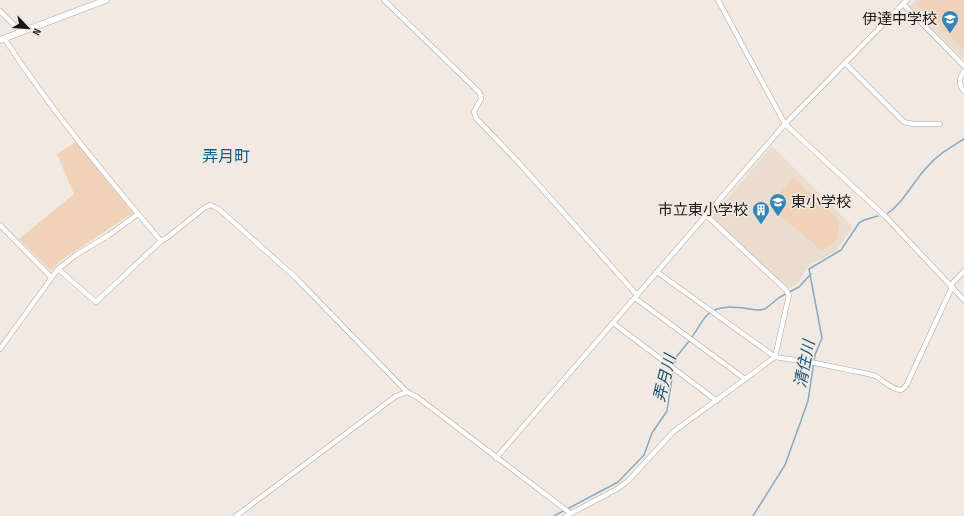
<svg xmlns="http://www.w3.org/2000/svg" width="964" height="516" font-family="'Sofia Sans Condensed','Noto Sans JP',sans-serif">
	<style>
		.built { fill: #eadccf }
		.green { fill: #efd2b7 }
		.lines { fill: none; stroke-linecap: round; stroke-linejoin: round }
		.stream { stroke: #87aac4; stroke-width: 1.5 }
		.minor-casing { stroke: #aea69f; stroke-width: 5.5 }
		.highway-casing { stroke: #aea69f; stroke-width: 7 }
		.minor { stroke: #fff; stroke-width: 4.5 }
		.highway { stroke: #fff; stroke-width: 6 }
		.labels { text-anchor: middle; stroke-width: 3; stroke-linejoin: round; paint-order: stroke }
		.poi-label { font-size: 15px; fill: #1a1815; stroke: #f2eae2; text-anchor: end }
		.neighbourhood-label { font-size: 16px; fill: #0e5c88; stroke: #f2eae2 }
		.water-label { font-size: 16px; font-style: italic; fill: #175175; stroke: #f2eae2 }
	</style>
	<rect width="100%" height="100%" fill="#f2eae2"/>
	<g class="built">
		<path d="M 915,0 L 964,0 L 964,60 L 909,7 Z"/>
		<path d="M 772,146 L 853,227 L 836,251 L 811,264 L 804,272 L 799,282 L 788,289 L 713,219 L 713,215 Z"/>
	</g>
	<g class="green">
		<path d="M 921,0 L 964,0 L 964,49 L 916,5 Z"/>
		<path d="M 76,142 L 133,213 L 60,261 L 51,271 L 19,239 L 74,194 L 57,154 Z"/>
		<path d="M 793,178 L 839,220 C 839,237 838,244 821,250 L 769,206 Z"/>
	</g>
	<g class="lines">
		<g class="stream">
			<path d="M 887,214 C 904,202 913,182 927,167 C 937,155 951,147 964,139"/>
			<path d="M 692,337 C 697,330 702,320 708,314 C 723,302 743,309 760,310 L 765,309 L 780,297 L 799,287 L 811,274"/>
			<path d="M 554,516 L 618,482 L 644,455 L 652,433 L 667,411 L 674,365 L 677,356 L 690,340"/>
			<path d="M 753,516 L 785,465 L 808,401 L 815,355 L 822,338 L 809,269 L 841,250 L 859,223 L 864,220 L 878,216"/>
		</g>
		<defs>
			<g id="minor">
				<path d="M 384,0 L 480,93 L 481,99 L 474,112 L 476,118 L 519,163 L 637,295"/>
				<path d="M 718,0 L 785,124 L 886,217 L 964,300"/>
				<path d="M 903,4 L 964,66"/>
				<path d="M 0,11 L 21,32"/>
				<path d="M 4,38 C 51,110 106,176 161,241"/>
				<path d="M 845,63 L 904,122 L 913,124 L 940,124"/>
				<path d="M 964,71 C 959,79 958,84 964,91"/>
				<path d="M 0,225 L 51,277"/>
				<path d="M 58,269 L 96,302 L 161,241 L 168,237 L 204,208 L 210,205 L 219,209 L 296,278 L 407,392 L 417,397 L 570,513"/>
				<path d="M 657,272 L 775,357 L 815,363 L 873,375 C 883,379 889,389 901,390 L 904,388 L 907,384 L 952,287"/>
				<path d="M 950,286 L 964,271"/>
				<path d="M 635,298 L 745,379"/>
				<path d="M 613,323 L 717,401"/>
				<path d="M 0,349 L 58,269 L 76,255 L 109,235 L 138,214"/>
				<path d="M 496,458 L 785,124 L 907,0"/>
				<path d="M 236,516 L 396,396 L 407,392"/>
				<path d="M 566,516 L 617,489 L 628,481 L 673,432 L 775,357 L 789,295 L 786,290 L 706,215"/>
			</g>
			<path id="highway" d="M 0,40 L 106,0"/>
		</defs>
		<use href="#minor" class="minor-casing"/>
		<use href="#highway" class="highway-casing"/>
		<use href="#minor" class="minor"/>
		<use href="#highway" class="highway"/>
	</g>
	<defs>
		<symbol id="school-pin" viewBox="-11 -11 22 30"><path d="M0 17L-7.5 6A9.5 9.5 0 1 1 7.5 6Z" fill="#3884b7" stroke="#f2eae2"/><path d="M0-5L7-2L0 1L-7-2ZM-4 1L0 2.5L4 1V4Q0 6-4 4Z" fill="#fff"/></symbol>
		<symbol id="building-pin" viewBox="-11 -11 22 30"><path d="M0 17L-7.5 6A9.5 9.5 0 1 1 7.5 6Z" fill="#3884b7" stroke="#f2eae2"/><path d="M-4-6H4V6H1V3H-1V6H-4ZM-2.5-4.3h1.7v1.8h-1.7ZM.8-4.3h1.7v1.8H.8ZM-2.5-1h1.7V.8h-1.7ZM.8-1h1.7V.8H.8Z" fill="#fff"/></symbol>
	</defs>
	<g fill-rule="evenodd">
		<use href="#school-pin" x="940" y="9" width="20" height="27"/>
		<use href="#school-pin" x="768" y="192" width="20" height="27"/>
		<use href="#building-pin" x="751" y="200" width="20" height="27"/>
	</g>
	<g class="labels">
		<g class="poi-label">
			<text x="937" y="24">伊達中学校</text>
			<text x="791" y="207" text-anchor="start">東小学校</text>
			<text x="748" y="215">市立東小学校</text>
		</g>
		<g class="neighbourhood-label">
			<text x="226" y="162">弄月町</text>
		</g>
		<g class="water-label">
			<text transform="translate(804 364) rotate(-79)" y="6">清住川</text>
			<text transform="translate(664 378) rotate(-76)" y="6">弄月川</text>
		</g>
	</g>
	<g transform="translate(28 28) rotate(115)" stroke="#f2eae2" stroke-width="3" paint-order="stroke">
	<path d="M0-3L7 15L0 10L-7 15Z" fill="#1a1815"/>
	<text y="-6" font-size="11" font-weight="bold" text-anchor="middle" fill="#1a1815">N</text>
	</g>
</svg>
